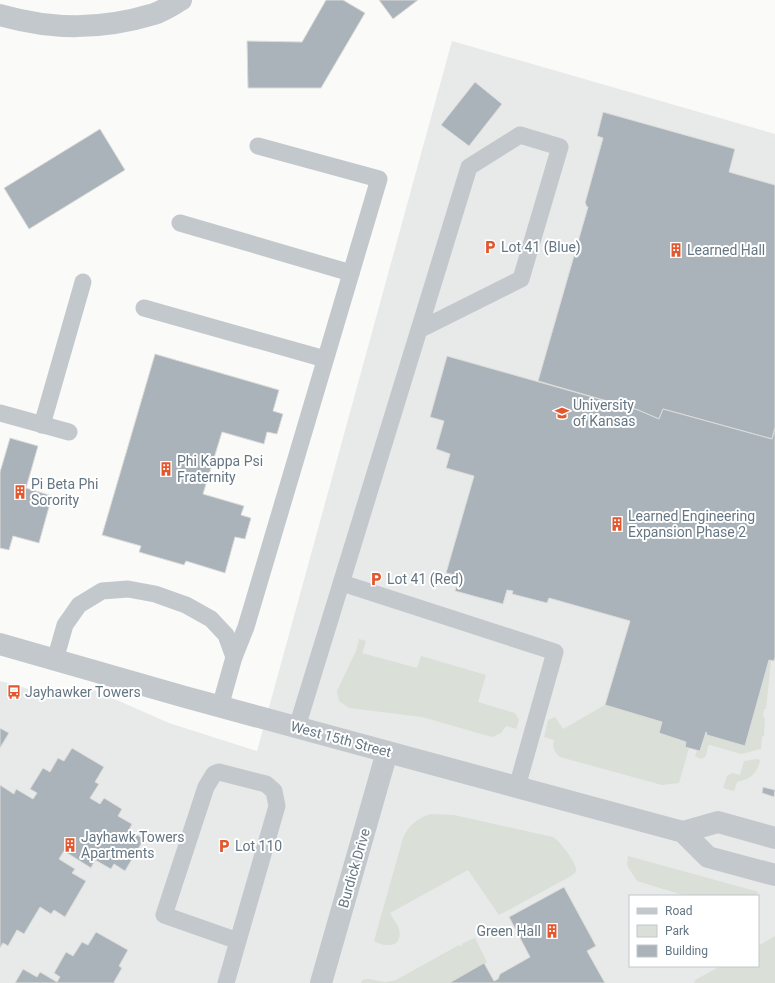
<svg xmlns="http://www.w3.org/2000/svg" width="775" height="983" font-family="Roboto,sans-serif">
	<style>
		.built { fill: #e8e9e9; fill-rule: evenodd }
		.green { fill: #dadfd7 }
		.building { fill: #aab3b9; stroke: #dcdcda }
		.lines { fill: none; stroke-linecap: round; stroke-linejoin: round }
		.service { stroke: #c3c8cc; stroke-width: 17 }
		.minor { stroke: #c3c8cc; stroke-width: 22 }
		.tertiary { stroke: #c3c8cc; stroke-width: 22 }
		.labels { text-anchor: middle; stroke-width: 4; stroke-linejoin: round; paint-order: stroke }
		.poi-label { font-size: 14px; fill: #657683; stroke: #fff; text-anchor: start }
		.street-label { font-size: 14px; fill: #657683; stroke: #fff }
	</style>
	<rect width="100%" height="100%" fill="#fafaf8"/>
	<path class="built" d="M 452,41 L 775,134 L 775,983 L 0,983 L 0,681 L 29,689 L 79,688 L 94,690 L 169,723 L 257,751 ZM 630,896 L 758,896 L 758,966 L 630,966 Z"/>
	<g class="green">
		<path d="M 359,639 L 366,641 L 362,653 L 417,668 L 421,656 L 486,675 L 478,702 L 515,713 L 519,720 L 516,729 L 506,726 L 501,733 L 492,737 L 422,717 L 349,708 L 339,701 L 337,691 L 356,651 Z"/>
		<path d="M 769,660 L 771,661 L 766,709 L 764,709 L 763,717 L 765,718 L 764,736 L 762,736 L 761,749 L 741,754 L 710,745 L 708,746 L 706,756 L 701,759 L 695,756 L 697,750 L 701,751 L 706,732 L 707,735 L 745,746 Z"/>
		<path d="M 605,705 L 662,722 L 659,733 L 686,742 L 689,748 L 679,783 L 662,785 L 560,757 C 554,752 552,747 554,740 L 544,737 L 548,720 L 555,717 L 563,729 Z"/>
		<path d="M 757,759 L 760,760 C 757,774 751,779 737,782 L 734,791 L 723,788 L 727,776 L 732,773 L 740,775 L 744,761 Z"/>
		<path d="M 430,814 L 454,815 L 553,837 C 559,840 578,864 576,871 C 575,874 573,874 571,876 L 499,915 L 468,870 L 390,913 C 395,923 406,933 395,944 C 387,946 381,945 374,941 L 403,838 C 408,826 418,818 430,814 Z"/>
		<path d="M 628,856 L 759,892 L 755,896 L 686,896 L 637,881 L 628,867 L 627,864 Z"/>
		<path d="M 775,936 L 775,983 L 694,983 L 695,980 L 721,966 L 758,966 L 758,946 Z"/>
		<path d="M 475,938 L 487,962 L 451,982 L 451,983 L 361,983 L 362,980 L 369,979 L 385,982 L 396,980 L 459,945 L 461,947 L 463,943 Z"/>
	</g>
	<g class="building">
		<path d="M 326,0 L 343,0 L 365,13 L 321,88 L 248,88 L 247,41 L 302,42 Z"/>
		<path d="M 379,0 L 418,0 L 393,19 Z"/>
		<path d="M 475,82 L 502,104 L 469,146 L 441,125 Z"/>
		<path d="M 603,112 L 735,149 L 729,172 L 775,185 L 775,428 L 772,439 L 663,409 L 659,419 L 638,410 L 538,381 L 588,207 L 586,206 L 586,204 L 585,203 L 603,138 L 597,136 Z"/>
		<path d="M 100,129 L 125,170 L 29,229 L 4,188 Z"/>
		<path d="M 155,354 L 279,390 L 273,411 L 283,414 L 277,434 L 267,432 L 264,444 L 222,432 L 203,494 L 244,506 L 241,515 L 251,518 L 245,539 L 235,537 L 225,573 L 186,561 L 184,565 L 139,552 L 141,546 L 102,535 Z"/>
		<path d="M 447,356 L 638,410 L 659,419 L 663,409 L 772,439 L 775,428 L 775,657 L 774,661 L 769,660 L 745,746 L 707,735 L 706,732 L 700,751 L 685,747 L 686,742 L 659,733 L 662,722 L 605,705 L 630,621 L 549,598 L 547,603 L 512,594 L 513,591 L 507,590 L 503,604 L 455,591 L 460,576 L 446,573 L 474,476 L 446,468 L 450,454 L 436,449 L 444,421 L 430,417 Z"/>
		<path d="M 10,438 L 38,446 L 26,488 L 52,496 L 39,543 L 13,536 L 9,550 L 0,548 L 0,472 Z"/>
		<path d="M 0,728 L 9,733 L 0,748 Z"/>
		<path d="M 72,748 L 104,767 L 95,782 L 99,784 L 90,798 L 100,804 L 104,798 L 122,809 L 118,816 L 132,824 L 129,830 L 144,839 L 125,871 L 114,864 L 111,869 L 95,860 L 91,868 L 64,851 L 59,859 L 75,869 L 72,873 L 86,881 L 65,917 L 54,910 L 51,914 L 40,907 L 24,934 L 17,930 L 8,946 L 3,943 L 0,948 L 0,785 L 14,794 L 16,789 L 33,799 L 37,793 L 30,789 L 43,768 L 50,772 L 58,758 L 64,761 Z"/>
		<path d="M 763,787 L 775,790 L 774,797 L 762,793 Z"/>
		<path d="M 564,887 L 596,946 L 587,951 L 605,983 L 451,983 L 451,982 L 484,963 L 494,981 L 498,979 L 500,974 L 530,957 L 509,917 Z"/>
		<path d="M 96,932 L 128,950 L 119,966 L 122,968 L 114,982 L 115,983 L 15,983 L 23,969 L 37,977 L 40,972 L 57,982 L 60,977 L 54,973 L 66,952 L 73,956 L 82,942 L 88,945 Z"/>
	</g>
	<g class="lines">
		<g class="service">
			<path d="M 180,223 L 351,273"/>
			<path d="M 144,308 L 325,359"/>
			<path d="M 0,413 L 69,432"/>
			<path d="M 42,425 L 83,282"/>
			<path d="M 342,583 L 555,652 L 517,787"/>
			<path d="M 234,657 L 246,627 L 379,179 L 258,146"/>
			<path d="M 55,660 L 65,625 L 79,605 L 102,591 L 128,589 L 155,594 L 186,605 L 211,619 L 226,635 L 234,657 L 220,707"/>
			<path d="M 297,727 L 469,167 L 520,135 L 560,147 L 521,279 L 419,330"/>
			<path d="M 226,983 L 238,941 L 164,915 L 206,787 L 214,774 L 219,772 L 266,784 L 274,791 L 277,806 L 238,941"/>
		</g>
		<g class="minor">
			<path d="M 0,15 C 53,30 101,30 154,14 C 163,11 172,5 181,0"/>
			<path d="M 321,983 L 387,752"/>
		</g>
		<g class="tertiary">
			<path d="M 0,644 L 185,697 L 683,832 L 708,857 L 775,875"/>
			<path d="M 683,832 L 718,822 L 775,838"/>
		</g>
	</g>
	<defs>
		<symbol id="parking-bare" viewBox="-9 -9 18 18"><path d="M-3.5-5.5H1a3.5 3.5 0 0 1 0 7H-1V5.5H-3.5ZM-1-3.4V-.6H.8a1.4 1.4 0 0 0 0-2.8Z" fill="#e4572e" stroke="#fff" stroke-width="2.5" paint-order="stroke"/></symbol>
		<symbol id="building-bare" viewBox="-9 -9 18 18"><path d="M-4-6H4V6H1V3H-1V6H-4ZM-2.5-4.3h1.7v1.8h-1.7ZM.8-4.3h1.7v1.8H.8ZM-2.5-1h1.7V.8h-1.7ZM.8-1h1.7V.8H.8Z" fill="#e4572e" stroke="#fff" stroke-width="2.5" paint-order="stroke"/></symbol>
		<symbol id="university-bare" viewBox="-9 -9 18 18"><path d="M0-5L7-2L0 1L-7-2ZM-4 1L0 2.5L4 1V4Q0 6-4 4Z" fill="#e4572e" stroke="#fff" stroke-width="2.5" paint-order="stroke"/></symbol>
		<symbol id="bus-bare" viewBox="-9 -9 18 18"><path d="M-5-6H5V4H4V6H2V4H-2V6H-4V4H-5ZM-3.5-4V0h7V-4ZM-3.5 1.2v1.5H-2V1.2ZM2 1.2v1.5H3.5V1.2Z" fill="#e4572e" stroke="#fff" stroke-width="2.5" paint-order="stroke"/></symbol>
	</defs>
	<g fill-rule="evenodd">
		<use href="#parking-bare" x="480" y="237" width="20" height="20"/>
		<use href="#building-bare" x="666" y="240" width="20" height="20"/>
		<use href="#university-bare" x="552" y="403" width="20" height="20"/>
		<use href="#building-bare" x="156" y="459" width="20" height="20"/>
		<use href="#building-bare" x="10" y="482" width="20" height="20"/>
		<use href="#building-bare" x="607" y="514" width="20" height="20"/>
		<use href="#parking-bare" x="366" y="569" width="20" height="20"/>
		<use href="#bus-bare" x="4" y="682" width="20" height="20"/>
		<use href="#building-bare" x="60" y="835" width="20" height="20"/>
		<use href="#parking-bare" x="214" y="836" width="20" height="20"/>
		<use href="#building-bare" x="542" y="921" width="20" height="20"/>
	</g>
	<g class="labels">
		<g class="poi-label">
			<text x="501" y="252">Lot 41 (Blue)</text>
			<text x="687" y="255">Learned Hall</text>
			<text x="573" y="410">University<tspan x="573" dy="16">of Kansas</tspan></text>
			<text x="177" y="466">Phi Kappa Psi<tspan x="177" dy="16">Fraternity</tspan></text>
			<text x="31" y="489">Pi Beta Phi<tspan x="31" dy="16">Sorority</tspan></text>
			<text x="628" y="521">Learned Engineering<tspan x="628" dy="16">Expansion Phase 2</tspan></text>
			<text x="387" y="584">Lot 41 (Red)</text>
			<text x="25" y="697">Jayhawker Towers</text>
			<text x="81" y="842">Jayhawk Towers<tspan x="81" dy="16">Apartments</tspan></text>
			<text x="235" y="851">Lot 110</text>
			<text x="541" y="936" text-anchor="end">Green Hall</text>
		</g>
		<g class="street-label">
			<text transform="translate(341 739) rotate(15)" y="5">West 15th Street</text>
			<text transform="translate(354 868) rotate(-74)" y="5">Burdick Drive</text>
		</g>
	</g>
	<rect x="629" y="895" width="130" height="72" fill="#ffffff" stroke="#c1c8cd"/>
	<rect x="637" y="908" width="20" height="6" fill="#c3c8cc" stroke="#c1c8cd"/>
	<text x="665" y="915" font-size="12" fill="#657683">Road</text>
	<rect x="637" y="925" width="20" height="12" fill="#dadfd7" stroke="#c1c8cd"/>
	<text x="665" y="935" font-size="12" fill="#657683">Park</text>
	<rect x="637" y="945" width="20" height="12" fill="#aab3b9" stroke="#c1c8cd"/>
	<text x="665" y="955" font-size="12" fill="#657683">Building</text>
</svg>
